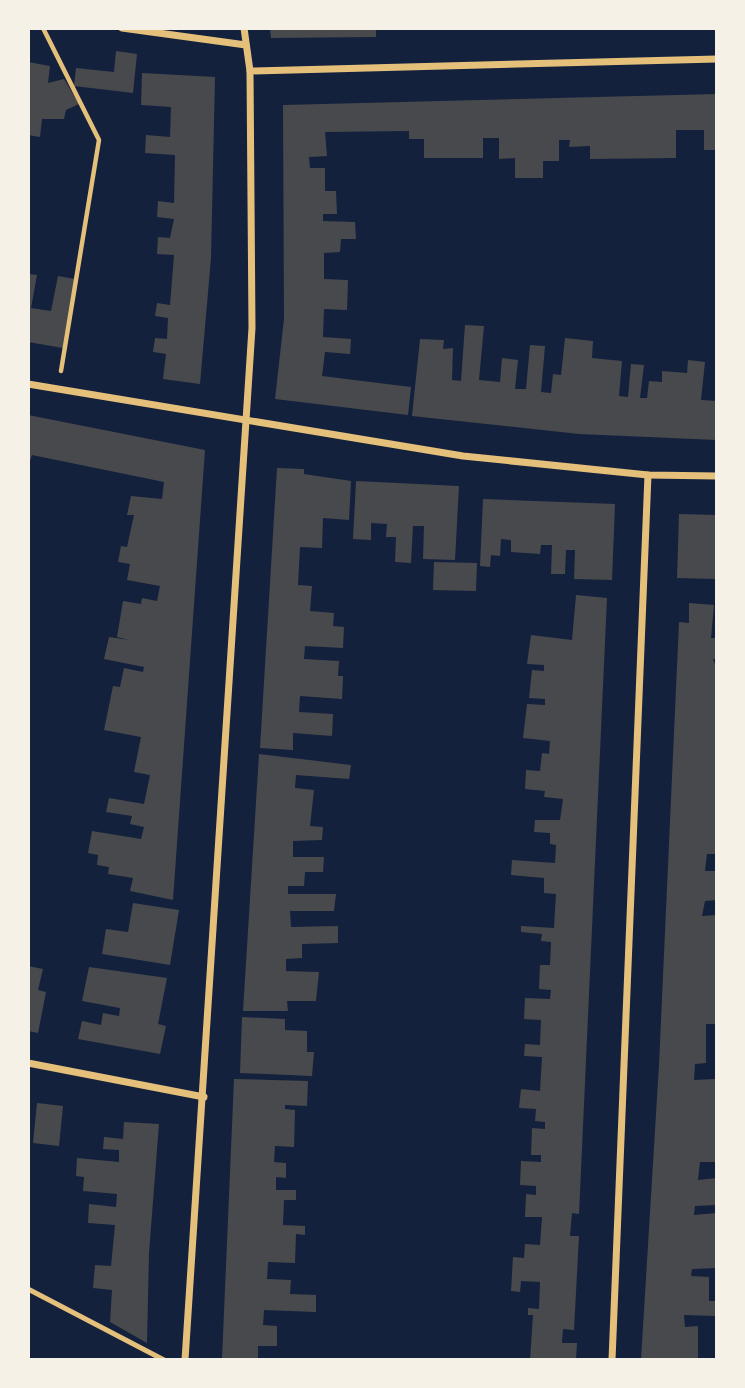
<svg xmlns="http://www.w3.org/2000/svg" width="745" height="1388" font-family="'IBM Plex Sans',sans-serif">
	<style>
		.building { fill: #48494c }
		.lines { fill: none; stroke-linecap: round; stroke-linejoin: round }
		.path { stroke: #e5c07b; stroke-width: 4.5 }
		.service { stroke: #e5c07b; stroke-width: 5 }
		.minor { stroke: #e5c07b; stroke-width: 7 }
	</style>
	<rect width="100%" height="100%" fill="#14213d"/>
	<g class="building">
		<path d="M 270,28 L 376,28 L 376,37 L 271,38 Z"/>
		<path d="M 116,51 L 137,54 L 133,93 L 74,86 L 76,68 L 114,72 Z"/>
		<path d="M 28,62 L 50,66 L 48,83 L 64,79 L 79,104 L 66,110 L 64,119 L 42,119 L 40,137 L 28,135 Z"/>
		<path d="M 142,73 L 215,77 L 211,258 L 200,384 L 163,379 L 166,354 L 153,352 L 155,338 L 167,339 L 168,318 L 155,316 L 157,303 L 170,305 L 174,255 L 157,254 L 158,237 L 170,238 L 174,219 L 157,217 L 158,201 L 174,203 L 175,155 L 145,153 L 146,135 L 170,137 L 171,107 L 141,105 Z"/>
		<path d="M 717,94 L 717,150 L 704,150 L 704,130 L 676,130 L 676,158 L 590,159 L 590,146 L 569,147 L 570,140 L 559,140 L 559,161 L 543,161 L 543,178 L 515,178 L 515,158 L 499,159 L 499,138 L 483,138 L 483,158 L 424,158 L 424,139 L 409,139 L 409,131 L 325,132 L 327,156 L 309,157 L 310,168 L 325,168 L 325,191 L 336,191 L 337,214 L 323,214 L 323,221 L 355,222 L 356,239 L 341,239 L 340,252 L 324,253 L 324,279 L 348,280 L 347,310 L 324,309 L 323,337 L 351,339 L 350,354 L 325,352 L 322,376 L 411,387 L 408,415 L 275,399 L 284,319 L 283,105 Z"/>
		<path d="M 28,274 L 37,275 L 31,308 L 51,311 L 58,276 L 75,279 L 63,348 L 28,342 Z"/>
		<path d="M 465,325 L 484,326 L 479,380 L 500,382 L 502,358 L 518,360 L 515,389 L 526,389 L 530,345 L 545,346 L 541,392 L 551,393 L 553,374 L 561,375 L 565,338 L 593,341 L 592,358 L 622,361 L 619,396 L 628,397 L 631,364 L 644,365 L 640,398 L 647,398 L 649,381 L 662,382 L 662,371 L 687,373 L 688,360 L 705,362 L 701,400 L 717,401 L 717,440 L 579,434 L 412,416 L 420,339 L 444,340 L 443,349 L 453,348 L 452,380 L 461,381 Z"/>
		<path d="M 28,415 L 205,450 L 173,900 L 130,891 L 133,878 L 108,874 L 109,867 L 97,865 L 98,855 L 88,853 L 92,831 L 141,839 L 144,827 L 130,824 L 132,816 L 106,812 L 109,798 L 144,804 L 150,775 L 134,772 L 141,737 L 104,730 L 113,686 L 120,687 L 124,668 L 143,672 L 144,667 L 104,659 L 109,637 L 129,640 L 117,637 L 123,601 L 141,604 L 142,598 L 157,601 L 160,586 L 127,580 L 130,564 L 118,562 L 121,546 L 127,547 L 134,515 L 127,515 L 131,496 L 162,499 L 164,482 L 32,455 L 28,467 Z"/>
		<path d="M 277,468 L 304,469 L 304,474 L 351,481 L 349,520 L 323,518 L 322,548 L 300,547 L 298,585 L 312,586 L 310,611 L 334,613 L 333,626 L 344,627 L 343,648 L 305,646 L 304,659 L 339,661 L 338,676 L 343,676 L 342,699 L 300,696 L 299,712 L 333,714 L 332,736 L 293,733 L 293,750 L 260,748 Z"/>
		<path d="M 356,481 L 459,486 L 455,560 L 423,559 L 424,526 L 413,526 L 411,563 L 395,562 L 396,537 L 386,537 L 387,524 L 371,523 L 371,540 L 353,539 Z"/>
		<path d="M 483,499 L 615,504 L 612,580 L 574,579 L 575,550 L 566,550 L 565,574 L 551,574 L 552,545 L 541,545 L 540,554 L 511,552 L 511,540 L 501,539 L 500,556 L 491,555 L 490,567 L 480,566 Z"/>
		<path d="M 679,514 L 717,515 L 715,579 L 677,578 Z"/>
		<path d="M 434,562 L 477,563 L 476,591 L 433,590 Z"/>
		<path d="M 576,595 L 607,598 L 579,1214 L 572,1213 L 570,1236 L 579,1236 L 574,1330 L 563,1329 L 562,1343 L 577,1343 L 576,1360 L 530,1360 L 533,1315 L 528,1315 L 528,1308 L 539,1309 L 540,1282 L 521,1281 L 520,1292 L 511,1291 L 513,1257 L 524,1258 L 525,1244 L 540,1245 L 542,1217 L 525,1217 L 526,1194 L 536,1195 L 536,1186 L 520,1185 L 521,1161 L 541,1162 L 541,1155 L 531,1155 L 532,1128 L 545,1129 L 545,1122 L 535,1121 L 536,1109 L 519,1108 L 521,1089 L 540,1091 L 542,1057 L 524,1056 L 525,1044 L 540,1045 L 541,1020 L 524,1019 L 525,998 L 550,999 L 551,990 L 539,989 L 540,965 L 550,965 L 551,942 L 541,941 L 542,934 L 521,932 L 521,926 L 554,928 L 556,894 L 544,893 L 544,878 L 511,875 L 512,860 L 555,863 L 556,845 L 550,844 L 550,833 L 534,832 L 535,820 L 560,820 L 563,799 L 544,797 L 545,791 L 525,789 L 526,770 L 540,771 L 542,753 L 549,754 L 550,741 L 523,738 L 527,704 L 545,705 L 545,699 L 529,698 L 532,670 L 544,671 L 544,665 L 527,664 L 531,635 L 572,640 Z"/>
		<path d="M 689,603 L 714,605 L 711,638 L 717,638 L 717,659 L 713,659 L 717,670 L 717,854 L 707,854 L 705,871 L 717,871 L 717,900 L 705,901 L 702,916 L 717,915 L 717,1024 L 706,1024 L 706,1063 L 695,1064 L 694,1080 L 715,1079 L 717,1162 L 700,1162 L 698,1180 L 717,1178 L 717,1205 L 695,1206 L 694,1215 L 717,1213 L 717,1268 L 692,1269 L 691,1276 L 709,1277 L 709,1301 L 717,1301 L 717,1307 L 716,1316 L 684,1315 L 685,1327 L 698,1326 L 698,1360 L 641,1360 L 659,1065 L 679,622 L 689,623 Z"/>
		<path d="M 259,754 L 351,765 L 349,779 L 296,775 L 295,788 L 314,790 L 310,826 L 323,827 L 322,840 L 293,841 L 293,857 L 324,857 L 323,872 L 305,872 L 304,886 L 288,886 L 288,894 L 336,894 L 334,911 L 290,911 L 291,927 L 338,926 L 338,943 L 302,944 L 302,958 L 286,959 L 286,971 L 319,972 L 316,1001 L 287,1001 L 288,1011 L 243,1011 Z"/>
		<path d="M 133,903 L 179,910 L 170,965 L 102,954 L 106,929 L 128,932 Z"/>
		<path d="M 28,966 L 43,969 L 38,990 L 46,992 L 38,1033 L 28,1031 Z"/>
		<path d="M 89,967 L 167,978 L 158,1024 L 166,1026 L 160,1054 L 78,1039 L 82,1021 L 101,1025 L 103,1013 L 119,1016 L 120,1008 L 82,1001 Z"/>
		<path d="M 242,1017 L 285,1019 L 285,1030 L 307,1031 L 307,1052 L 314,1052 L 312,1076 L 240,1073 Z"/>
		<path d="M 234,1079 L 308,1081 L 307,1106 L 285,1105 L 285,1109 L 295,1110 L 294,1147 L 275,1146 L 274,1162 L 286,1163 L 286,1178 L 276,1177 L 276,1190 L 296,1190 L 296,1200 L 284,1200 L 283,1225 L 305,1226 L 305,1235 L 296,1234 L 295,1263 L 268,1262 L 267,1279 L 291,1280 L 290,1294 L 316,1295 L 316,1312 L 264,1310 L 263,1325 L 277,1326 L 277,1346 L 258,1346 L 258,1360 L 222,1359 Z"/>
		<path d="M 37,1103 L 63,1106 L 59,1146 L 33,1143 Z"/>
		<path d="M 124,1122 L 159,1124 L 149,1253 L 147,1343 L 110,1322 L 112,1290 L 93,1288 L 95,1265 L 111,1266 L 115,1225 L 88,1223 L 89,1204 L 116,1207 L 117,1194 L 83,1191 L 84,1177 L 76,1176 L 77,1158 L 119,1162 L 119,1150 L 103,1149 L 104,1137 L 123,1139 Z"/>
	</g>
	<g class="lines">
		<path class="path" d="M 43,28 L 99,140 L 61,371"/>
		<path class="service" d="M 28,1289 L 164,1360"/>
		<g class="minor">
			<path d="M 122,28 L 246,45"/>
			<path d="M 250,71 L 717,59"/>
			<path d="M 28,384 L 463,456 L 648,475 L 717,476"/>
			<path d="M 28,1063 L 204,1097"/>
			<path d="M 185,1360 L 252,328 L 250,71 L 244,28"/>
			<path d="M 612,1360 L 648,475"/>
		</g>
	</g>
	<rect width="745" height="1388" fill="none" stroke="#f6f1e7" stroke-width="60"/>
</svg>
